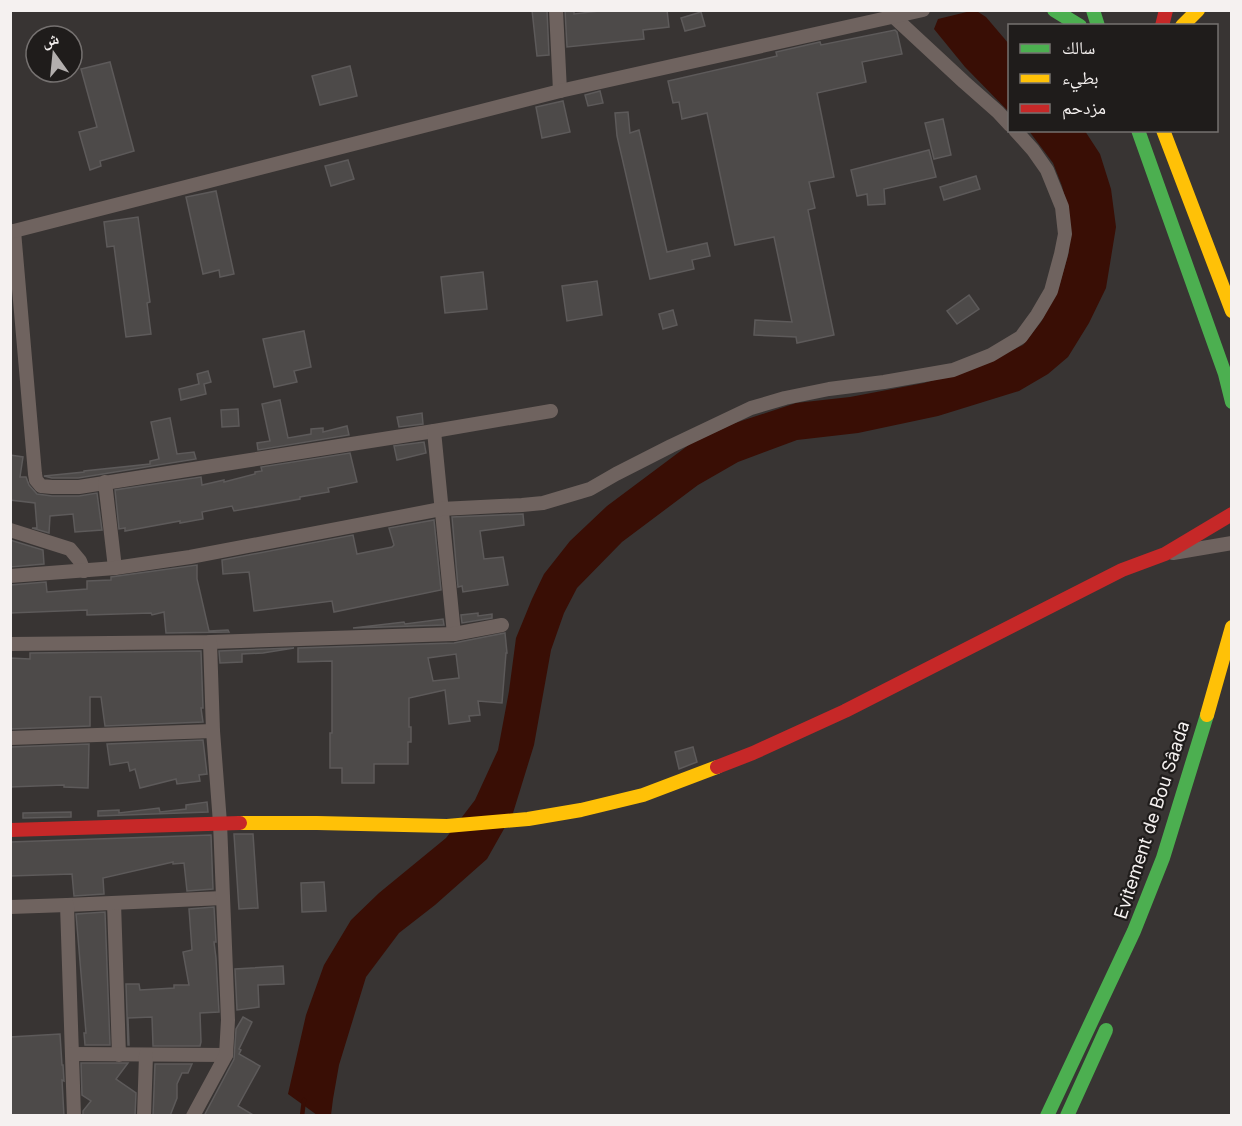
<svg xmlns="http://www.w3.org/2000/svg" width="1242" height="1126" font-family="Inter,'Noto Naskh Arabic',sans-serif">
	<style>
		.water { fill: #390e05 }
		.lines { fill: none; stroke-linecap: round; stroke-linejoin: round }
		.stream { stroke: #390e05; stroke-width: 4.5 }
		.building { fill: #4d4a49; stroke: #5d5a5a; stroke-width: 1.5; fill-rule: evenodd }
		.street { stroke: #6f635f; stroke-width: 14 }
		.fast { stroke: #4caf50; stroke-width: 14 }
		.slow { stroke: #ffc107; stroke-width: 14 }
		.jam { stroke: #c62828; stroke-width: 14 }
		.labels { text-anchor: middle; stroke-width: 4.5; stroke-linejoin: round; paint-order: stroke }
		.street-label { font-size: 18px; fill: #f5f1f0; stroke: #1f1c1b }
	</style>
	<rect width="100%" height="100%" fill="#383433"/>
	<g class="water">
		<path d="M 975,10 L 986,17 L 1009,44 L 1009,112 L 965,67 L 934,29 L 938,19 Z"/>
		<path d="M 1029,131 L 1085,131 L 1100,154 L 1111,189 L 1116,227 L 1106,288 L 1089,323 L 1068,357 L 1048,374 L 1019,391 L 938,416 L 858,433 L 797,440 L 738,462 L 698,485 L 622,542 L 577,588 L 564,613 L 551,650 L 534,745 L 513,813 L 487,859 L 435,905 L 399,933 L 366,977 L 339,1065 L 333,1099 L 331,1115 L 317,1115 L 288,1094 L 306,1015 L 324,965 L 351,920 L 379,893 L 446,838 L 475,800 L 498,750 L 509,691 L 516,638 L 532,599 L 544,574 L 570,541 L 607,506 L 690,444 L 735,423 L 796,403 L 850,397 L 924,383 L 973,369 L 1023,345 L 1041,322 L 1059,287 L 1069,252 L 1070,217 L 1062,186 L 1053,163 Z"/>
	</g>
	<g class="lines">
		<path class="stream" d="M 302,1116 L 304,1100"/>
	</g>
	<g class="building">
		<path d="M 532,10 L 547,10 L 549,55 L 537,56 Z"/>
		<path d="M 565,10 L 574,10 L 574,14 L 608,10 L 667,10 L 669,27 L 643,30 L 644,39 L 567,47 Z"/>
		<path d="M 701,12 L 705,26 L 685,31 L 681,18 Z"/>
		<path d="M 895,30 L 897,32 L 902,54 L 862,62 L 866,82 L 817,93 L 834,177 L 809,182 L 815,208 L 808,210 L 834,335 L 797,343 L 796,337 L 754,335 L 755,320 L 792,322 L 774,237 L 735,245 L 707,113 L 682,119 L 679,102 L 673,103 L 668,81 L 777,56 L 776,52 L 820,42 L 821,45 Z"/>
		<path d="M 110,62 L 134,151 L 100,161 L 101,166 L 90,170 L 79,132 L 97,127 L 81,69 Z"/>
		<path d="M 350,66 L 357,96 L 320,105 L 312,76 Z"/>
		<path d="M 600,91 L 603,103 L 588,106 L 585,95 Z"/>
		<path d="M 563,101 L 570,132 L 542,138 L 536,107 Z"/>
		<path d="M 628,112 L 630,133 L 639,130 L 667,252 L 707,243 L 710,256 L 692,260 L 694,269 L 650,279 L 617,136 L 615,113 Z"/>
		<path d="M 943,119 L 951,155 L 934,159 L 925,123 Z"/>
		<path d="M 929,150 L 936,177 L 884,189 L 885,204 L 868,205 L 867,194 L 857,196 L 851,170 Z"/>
		<path d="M 348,160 L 354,179 L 331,186 L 325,166 Z"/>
		<path d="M 976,176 L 980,189 L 944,200 L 940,187 Z"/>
		<path d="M 216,191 L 234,274 L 220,277 L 219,270 L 203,274 L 186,197 Z"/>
		<path d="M 138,217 L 150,302 L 147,303 L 151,334 L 126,337 L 114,246 L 107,247 L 104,222 Z"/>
		<path d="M 483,272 L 487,309 L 445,313 L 441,277 Z"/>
		<path d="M 597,281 L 602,315 L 567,321 L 562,286 Z"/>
		<path d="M 969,295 L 979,309 L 957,324 L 947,311 Z"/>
		<path d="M 673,310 L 677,325 L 663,329 L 659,314 Z"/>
		<path d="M 304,331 L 311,367 L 294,371 L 297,382 L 274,387 L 263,339 Z"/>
		<path d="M 208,371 L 211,382 L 204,384 L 206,394 L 181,400 L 179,389 L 199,384 L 197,374 Z"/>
		<path d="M 280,400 L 288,438 L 311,434 L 311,429 L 323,428 L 323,432 L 347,426 L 349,435 L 258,450 L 257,443 L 270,441 L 262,404 Z"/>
		<path d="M 238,409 L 239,426 L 222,427 L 221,410 Z"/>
		<path d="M 422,413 L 423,424 L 399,427 L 397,417 Z"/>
		<path d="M 170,418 L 177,454 L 194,452 L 196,459 L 78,478 L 52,478 L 44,476 L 84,472 L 84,471 L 150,464 L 150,461 L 159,459 L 151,422 Z"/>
		<path d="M 424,442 L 426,453 L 397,460 L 394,446 Z"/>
		<path d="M 350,453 L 357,482 L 328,488 L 329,492 L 300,497 L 300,499 L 234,511 L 232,506 L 202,512 L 203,519 L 180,523 L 180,521 L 125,531 L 125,528 L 119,529 L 115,490 L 201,477 L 202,485 L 224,480 L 224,482 L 255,474 L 255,472 L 262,471 L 261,467 Z"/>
		<path d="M 10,455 L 23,457 L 20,477 L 26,477 L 29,485 L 37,494 L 52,496 L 79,496 L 97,493 L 102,530 L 75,532 L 73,514 L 50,516 L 49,533 L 32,528 L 37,528 L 35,503 L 10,500 Z"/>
		<path d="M 523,514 L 524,525 L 480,531 L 484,559 L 503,557 L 508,585 L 463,592 L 462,586 L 458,587 L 452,517 Z"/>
		<path d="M 434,520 L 441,590 L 334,612 L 332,601 L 254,611 L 249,572 L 223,574 L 222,560 L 353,535 L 357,554 L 392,547 L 394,545 L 389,528 Z"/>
		<path d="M 10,540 L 43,550 L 44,564 L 10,567 Z"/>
		<path d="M 197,565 L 197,579 L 209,631 L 228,630 L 229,632 L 166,633 L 164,612 L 152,615 L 151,613 L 87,615 L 87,610 L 10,613 L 10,585 L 46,582 L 47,592 L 87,589 L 87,581 L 111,580 L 111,577 Z"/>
		<path d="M 478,613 L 478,616 L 492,614 L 492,618 L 462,623 L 461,615 Z"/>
		<path d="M 443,619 L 444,625 L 353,628 L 404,622 L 405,624 Z"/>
		<path d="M 505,633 L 507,653 L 506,653 L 502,703 L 478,701 L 480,715 L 469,716 L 470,721 L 449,724 L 445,690 L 409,698 L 409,727 L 411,727 L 411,742 L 408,742 L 408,764 L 374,764 L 374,783 L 342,783 L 342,768 L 330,768 L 330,733 L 332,733 L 332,661 L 298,662 L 298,648 L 454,643 ZM 456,654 L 459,678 L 433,681 L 428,658 Z"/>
		<path d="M 294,648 L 263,653 L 242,654 L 242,662 L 220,663 L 219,651 Z"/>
		<path d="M 201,651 L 203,708 L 201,708 L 203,722 L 105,726 L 101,697 L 90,697 L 90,726 L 10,729 L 10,658 L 30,659 L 30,653 Z"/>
		<path d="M 203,740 L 207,774 L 199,775 L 200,781 L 177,784 L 176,779 L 140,788 L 135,769 L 130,771 L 128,762 L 110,765 L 107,744 Z"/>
		<path d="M 89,744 L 88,788 L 64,787 L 64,785 L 10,787 L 10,747 Z"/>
		<path d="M 693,747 L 697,762 L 679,769 L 675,752 Z"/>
		<path d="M 207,802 L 208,812 L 98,816 L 98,811 L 119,810 L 119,813 L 159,808 L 160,812 L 186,809 L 186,805 Z"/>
		<path d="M 71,812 L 71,817 L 23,818 L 23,813 Z"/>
		<path d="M 234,834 L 253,834 L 258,908 L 239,909 Z"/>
		<path d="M 211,835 L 213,889 L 187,891 L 184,863 L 173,864 L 173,862 L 103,878 L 104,894 L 74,896 L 72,874 L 10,876 L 10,842 Z"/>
		<path d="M 324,882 L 326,911 L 302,912 L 301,883 Z"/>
		<path d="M 214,907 L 216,942 L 214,942 L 216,958 L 219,1012 L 200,1013 L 201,1042 L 200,1046 L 153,1046 L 152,1017 L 128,1018 L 129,1045 L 128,1045 L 126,984 L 139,984 L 140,990 L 174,988 L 174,985 L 189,985 L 183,952 L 192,950 L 189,909 Z"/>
		<path d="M 105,912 L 110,1045 L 85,1045 L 84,1033 L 86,1033 L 76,914 Z"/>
		<path d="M 283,966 L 284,984 L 258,985 L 259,1007 L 237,1010 L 235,969 Z"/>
		<path d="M 243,1017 L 252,1022 L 239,1049 L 241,1050 L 239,1054 L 260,1066 L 238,1106 L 255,1116 L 204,1116 L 234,1059 L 236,1029 Z"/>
		<path d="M 60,1034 L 62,1065 L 63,1065 L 64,1081 L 62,1080 L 64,1116 L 10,1116 L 10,1037 Z"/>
		<path d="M 81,1063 L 128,1063 L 116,1079 L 136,1093 L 135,1116 L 83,1116 L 83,1111 L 91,1101 L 82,1095 Z"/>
		<path d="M 155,1064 L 192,1064 L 188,1073 L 182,1073 L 177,1084 L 177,1098 L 170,1116 L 153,1116 Z"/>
	</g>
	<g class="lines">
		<g class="street">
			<path d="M 556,10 L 560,91"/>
			<path d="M 894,17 L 964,82 L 998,112 L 1010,125"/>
			<path d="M 14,231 L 35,474 L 36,480 L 41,486 L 52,487 L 79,487 L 434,431 L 551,411"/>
			<path d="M 10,232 L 560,91 L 923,10"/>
			<path d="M 434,431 L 454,634"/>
			<path d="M 105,482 L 115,568"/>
			<path d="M 10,530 L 70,549 L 80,561 L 84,571"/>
			<path d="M 1173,553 L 1232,543"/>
			<path d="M 10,576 L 115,568 L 190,557 L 441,509 L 522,505 L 543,503 L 590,489 L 616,474 L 671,446 L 751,408 L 785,398 L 829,389 L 884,382 L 953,370 L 991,355 L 1021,337 L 1037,315 L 1051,291 L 1061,254 L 1065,234 L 1062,207 L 1047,170 L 1033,150 L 1015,130"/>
			<path d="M 10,644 L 210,642 L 454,634 L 502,625"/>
			<path d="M 10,738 L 213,731"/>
			<path d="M 114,903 L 119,1055"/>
			<path d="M 67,905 L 223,898"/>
			<path d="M 10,907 L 67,905 L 74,1116"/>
			<path d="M 72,1054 L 226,1055"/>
			<path d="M 144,1116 L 146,1055"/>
			<path d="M 193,1116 L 226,1055 L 228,1020 L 220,823 L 213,731 L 210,642"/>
		</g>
		<g class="fast">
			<path d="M 1054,10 L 1080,26"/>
			<path d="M 1093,10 L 1098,26"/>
			<path d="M 1138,130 L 1225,374 L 1232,402"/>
			<path d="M 1047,1116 L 1134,931 L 1163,858 L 1207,715"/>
			<path d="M 1067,1116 L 1106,1030"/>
		</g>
		<g class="slow">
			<path d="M 1182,26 L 1198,10"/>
			<path d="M 1163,130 L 1232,311"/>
			<path d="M 1207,715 L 1232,627"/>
			<path d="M 240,823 L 317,823 L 447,826 L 528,819 L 581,810 L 643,795 L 717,767"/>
		</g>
		<g class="jam">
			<path d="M 1162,26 L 1166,10"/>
			<path d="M 717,767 L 753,753 L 845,711 L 1122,570 L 1165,554 L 1232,514"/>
			<path d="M 10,830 L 240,823"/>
		</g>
	</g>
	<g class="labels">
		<g class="street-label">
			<text transform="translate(1152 820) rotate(-72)" y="6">Evitement de Bou Sâada</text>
		</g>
	</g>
	<rect width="1242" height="1126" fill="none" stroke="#f5f1f0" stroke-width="24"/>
	<rect x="1008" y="24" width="210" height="108" fill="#1f1c1b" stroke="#757170" stroke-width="1.5"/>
	<rect x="1020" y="44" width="30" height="9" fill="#4caf50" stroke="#757170" stroke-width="1.5"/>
	<text x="1062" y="54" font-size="18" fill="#f5f1f0">سالك</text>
	<rect x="1020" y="74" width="30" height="9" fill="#ffc107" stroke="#757170" stroke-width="1.5"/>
	<text x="1062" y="84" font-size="18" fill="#f5f1f0">بطيء</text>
	<rect x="1020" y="104" width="30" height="9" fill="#c62828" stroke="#757170" stroke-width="1.5"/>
	<text x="1062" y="114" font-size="18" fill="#f5f1f0">مزدحم</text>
	<g transform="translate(54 54) rotate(345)"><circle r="28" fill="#1f1c1b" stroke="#757170" stroke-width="1.5"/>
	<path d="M0-4.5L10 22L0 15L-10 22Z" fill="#b3afae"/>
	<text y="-9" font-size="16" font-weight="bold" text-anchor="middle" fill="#f5f1f0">ش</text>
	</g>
</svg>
